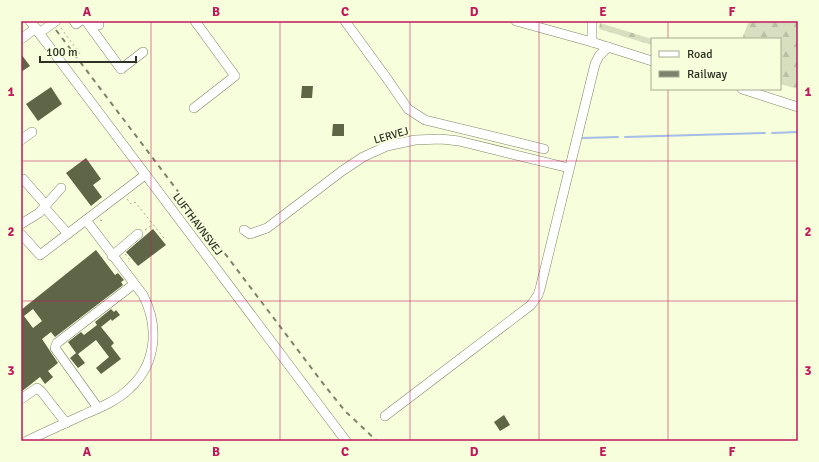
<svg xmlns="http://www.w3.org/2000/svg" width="819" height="462" font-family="Signika,sans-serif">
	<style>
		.forest { fill: url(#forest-firs) }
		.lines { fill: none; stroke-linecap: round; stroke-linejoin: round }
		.stream { stroke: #a5bde7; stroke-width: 2 }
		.building { fill: #5f6648; fill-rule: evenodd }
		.minor-casing { stroke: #7d8565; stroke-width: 10 }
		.path { stroke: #a6ac92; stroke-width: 1; stroke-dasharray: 2 3; stroke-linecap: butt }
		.minor { stroke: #fff; stroke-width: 9 }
		.rail { stroke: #7d826d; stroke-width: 2; stroke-dasharray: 5 5; stroke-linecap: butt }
		.grid { fill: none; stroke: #c2185b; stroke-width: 1; stroke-opacity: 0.55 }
		.labels { text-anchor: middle; stroke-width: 4; stroke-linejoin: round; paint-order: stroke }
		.street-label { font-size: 11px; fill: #2d3023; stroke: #f6fedc }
		.neatline { fill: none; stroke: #c2185b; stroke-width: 1.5 }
		.grid-label { font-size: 13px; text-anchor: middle; font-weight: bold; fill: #c2185b }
	</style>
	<defs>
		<pattern id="forest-firs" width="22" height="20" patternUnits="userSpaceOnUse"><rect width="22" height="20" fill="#d7dfc0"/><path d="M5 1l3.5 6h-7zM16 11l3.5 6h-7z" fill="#b9c0a5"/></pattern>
	</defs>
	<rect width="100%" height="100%" fill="#f6fedc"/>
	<g class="forest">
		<path d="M 749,21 L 798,21 L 798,89 L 780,84 L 780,39 L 742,39 Z"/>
		<path d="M 600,23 L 652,39 L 652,45 L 599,29 Z"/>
	</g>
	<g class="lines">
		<g class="stream">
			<path d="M 772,133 L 798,132"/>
			<path d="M 625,137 L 765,133"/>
			<path d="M 582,138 L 618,137"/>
		</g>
	</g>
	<g class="building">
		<path d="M 21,54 L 30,66 L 21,72 Z"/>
		<path d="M 302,86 L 313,86 L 312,98 L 301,98 Z"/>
		<path d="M 51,87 L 62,104 L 38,121 L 26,104 Z"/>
		<path d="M 333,124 L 344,124 L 344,136 L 332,136 Z"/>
		<path d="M 86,158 L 101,179 L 93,185 L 102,197 L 91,206 L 66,173 Z"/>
		<path d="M 153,229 L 166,245 L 138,266 L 126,252 Z"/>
		<path d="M 96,250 L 115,275 L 118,273 L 124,280 L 121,282 L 123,285 L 55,337 L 51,332 L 42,339 L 58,363 L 48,371 L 53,377 L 45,384 L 40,377 L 21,392 L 21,310 ZM 33,309 L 42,321 L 33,328 L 24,316 Z"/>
		<path d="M 111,309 L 114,312 L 116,310 L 120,315 L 112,321 L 111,319 L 101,327 L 114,343 L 111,346 L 121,359 L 101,374 L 96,368 L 109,357 L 96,340 L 78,354 L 85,363 L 78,368 L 70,358 L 76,353 L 68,342 L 81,332 L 84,335 L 97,325 L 95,322 Z"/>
		<path d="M 504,415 L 510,425 L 500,431 L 494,422 Z"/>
	</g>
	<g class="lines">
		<defs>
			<g id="minor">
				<path d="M 30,21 L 346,441"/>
				<path d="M 74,21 L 76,24 L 80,21"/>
				<path d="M 86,21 L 121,69 L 143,52"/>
				<path d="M 96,21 L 99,25"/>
				<path d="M 345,21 L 388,80 L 408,109 L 425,120 L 544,149"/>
				<path d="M 516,21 L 592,42 L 652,61"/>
				<path d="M 39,33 L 56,21"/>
				<path d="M 21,39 L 36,28"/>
				<path d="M 592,42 L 592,21"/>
				<path d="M 742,89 L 798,107"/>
				<path d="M 194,108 L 235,76 L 195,21"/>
				<path d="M 21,140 L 32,132"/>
				<path d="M 21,181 L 23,179 L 46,205"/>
				<path d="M 44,207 L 68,234"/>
				<path d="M 21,224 L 39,213 L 61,188"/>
				<path d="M 244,230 L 250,234 L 267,228 L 342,171 L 363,157 L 387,146 L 415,140 L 441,139 L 459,141 L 569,168"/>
				<path d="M 21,234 L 40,255 L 86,220"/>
				<path d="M 112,256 L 138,234"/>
				<path d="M 21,399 L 37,388 L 41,391 L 66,423"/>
				<path d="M 98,408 L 55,348 L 57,343 L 134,284"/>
				<path d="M 385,416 L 531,305 L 538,295 L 540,289 L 595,64 L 599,56 L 608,47"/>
				<path d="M 27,441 C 45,432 64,424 83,415 C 99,408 117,401 130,388 C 157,363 159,326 143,295 L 86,220 L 145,175"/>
			</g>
		</defs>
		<use href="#minor" class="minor-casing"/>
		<g class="path">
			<path d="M 61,28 L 80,54"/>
			<path d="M 127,199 L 131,204 L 135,202 L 164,238"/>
			<path d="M 100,220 L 104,221"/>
			<path d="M 145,230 L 152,225"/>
			<path d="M 125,254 L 130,260 L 128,262"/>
		</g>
		<use href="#minor" class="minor"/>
		<path class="rail" d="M 56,30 L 325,386 L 345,411 L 377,441"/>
	</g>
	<path class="grid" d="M 151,21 L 151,441M 280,21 L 280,441M 410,21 L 410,441M 539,21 L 539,441M 668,21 L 668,39M 668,89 L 668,441M 21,161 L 798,161M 21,301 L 798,301"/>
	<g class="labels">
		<g class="street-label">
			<text transform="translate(391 135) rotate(-16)" y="4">LERVEJ</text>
			<text transform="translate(198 224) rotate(53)" y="4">LUFTHAVNSVEJ</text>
		</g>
	</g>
	<rect width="819" height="462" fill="none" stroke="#f6fedc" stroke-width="44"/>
	<rect x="651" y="38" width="130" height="52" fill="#f6fedc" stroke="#a6ac92"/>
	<rect x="659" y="51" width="20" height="6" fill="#ffffff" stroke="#a6ac92"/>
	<text x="687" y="58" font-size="12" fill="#2d3023">Road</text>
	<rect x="659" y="71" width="20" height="6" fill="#7d826d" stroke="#a6ac92"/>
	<text x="687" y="78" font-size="12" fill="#2d3023">Railway</text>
	<path d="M40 56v6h96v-6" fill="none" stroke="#2d3023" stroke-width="2"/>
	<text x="46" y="56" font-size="12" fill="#2d3023" stroke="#f6fedc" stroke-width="3" paint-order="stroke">100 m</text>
	<rect x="22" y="22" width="775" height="418" class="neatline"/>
	<g class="grid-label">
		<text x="87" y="16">A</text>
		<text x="216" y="16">B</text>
		<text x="345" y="16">C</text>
		<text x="474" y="16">D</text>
		<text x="603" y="16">E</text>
		<text x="732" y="16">F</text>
		<text x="11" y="96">1</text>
		<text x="808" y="96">1</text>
		<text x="11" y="236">2</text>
		<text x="808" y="236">2</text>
		<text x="11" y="375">3</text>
		<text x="808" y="375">3</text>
		<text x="87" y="456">A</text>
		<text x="216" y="456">B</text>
		<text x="345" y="456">C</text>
		<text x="474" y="456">D</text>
		<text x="603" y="456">E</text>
		<text x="732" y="456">F</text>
	</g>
</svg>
